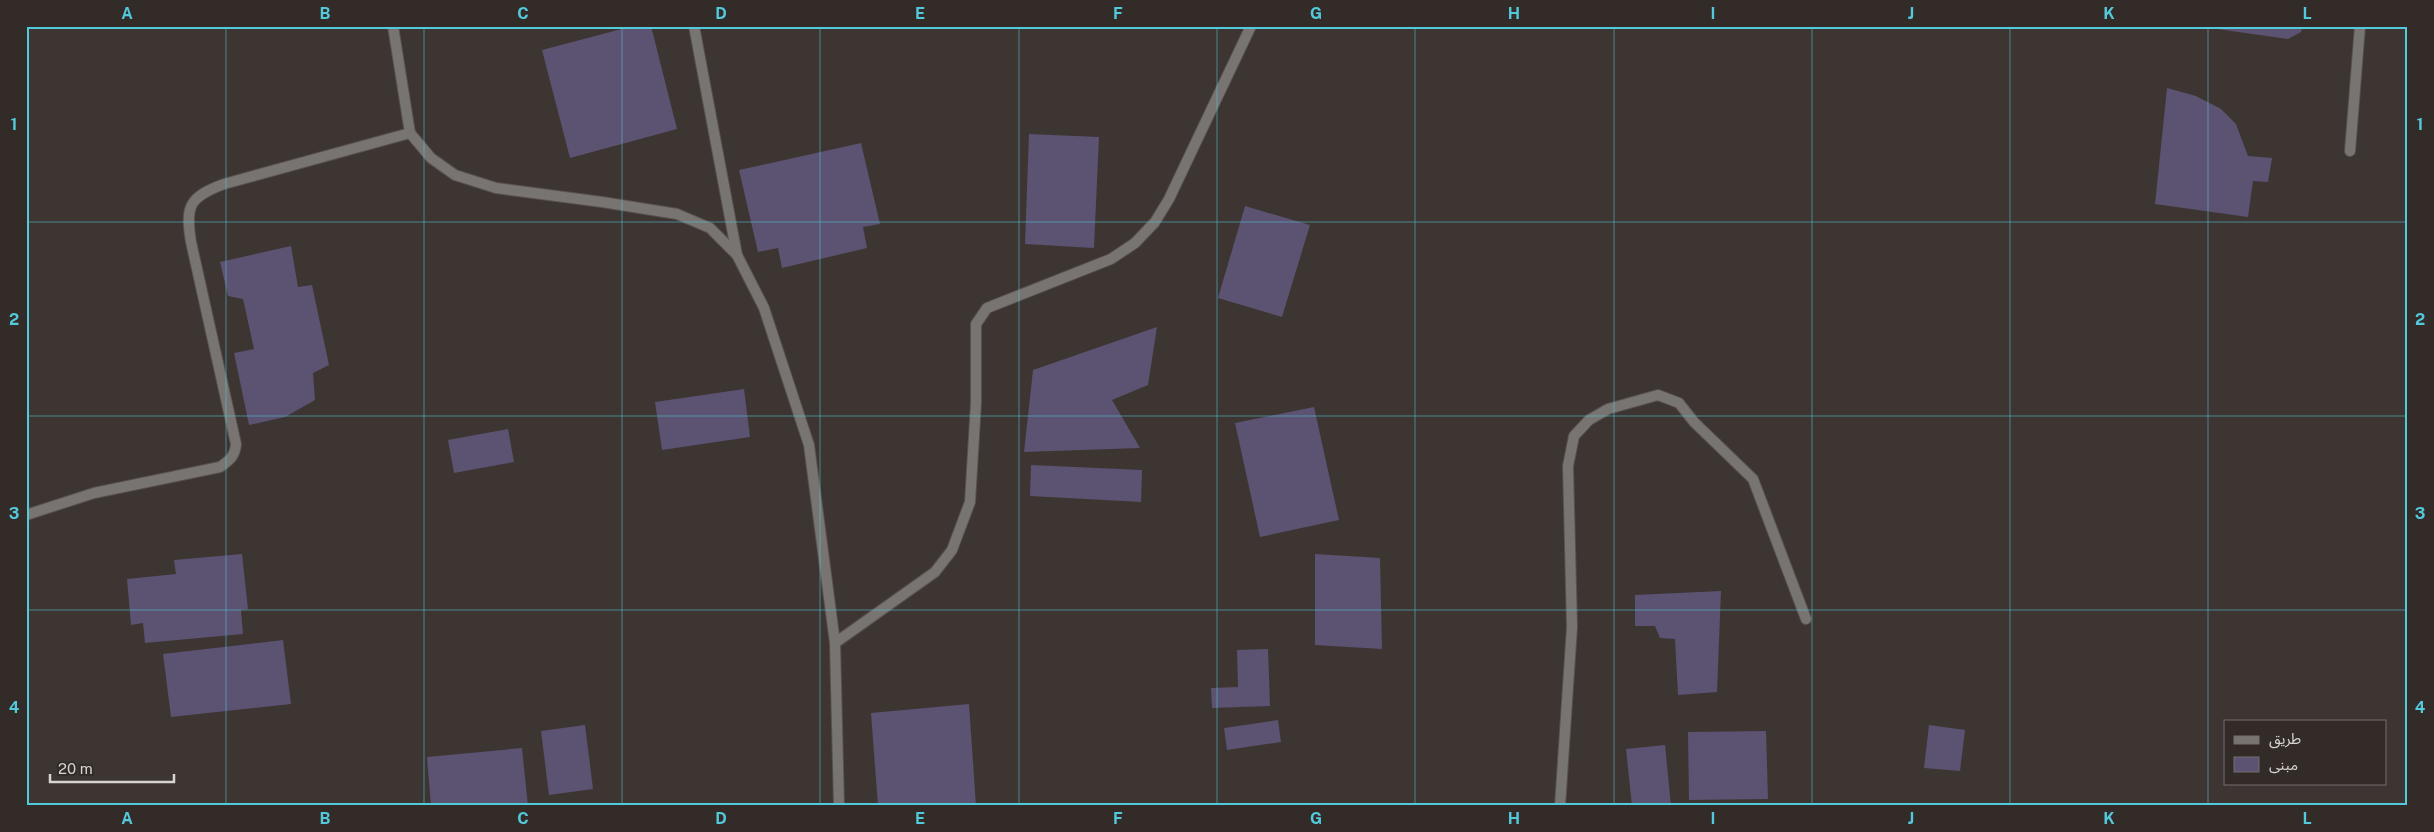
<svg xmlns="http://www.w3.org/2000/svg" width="2434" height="832" font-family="'Public Sans','Noto Sans Arabic',sans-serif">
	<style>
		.building { fill: #5c5271 }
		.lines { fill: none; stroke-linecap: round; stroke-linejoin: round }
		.minor-casing { stroke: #59514f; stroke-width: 12 }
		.minor { stroke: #787472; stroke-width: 10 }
		.grid { fill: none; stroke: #53cadc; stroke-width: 1; stroke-opacity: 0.55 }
		.neatline { fill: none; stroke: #53cadc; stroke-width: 2 }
		.grid-label { font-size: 16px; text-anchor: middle; font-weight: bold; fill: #53cadc }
	</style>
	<rect width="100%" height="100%" fill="#3d3532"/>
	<g class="building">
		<path d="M 633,26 L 651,26 L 677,129 L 570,158 L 542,50 Z"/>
		<path d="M 2196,26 L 2303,26 L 2301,32 L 2288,39 Z"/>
		<path d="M 2167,88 L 2196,96 L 2221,109 L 2236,124 L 2248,156 L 2272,158 L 2268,182 L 2253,181 L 2248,217 L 2155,204 Z"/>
		<path d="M 1029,134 L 1099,137 L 1094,248 L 1025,244 Z"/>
		<path d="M 861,143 L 880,224 L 863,227 L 867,248 L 782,268 L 778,248 L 758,252 L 739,170 Z"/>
		<path d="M 1245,206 L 1310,225 L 1282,317 L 1218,298 Z"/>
		<path d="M 291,246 L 298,287 L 312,285 L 329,365 L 313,373 L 315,400 L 285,417 L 249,425 L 234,353 L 254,349 L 243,299 L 228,296 L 220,262 Z"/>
		<path d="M 1157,327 L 1148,385 L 1112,400 L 1140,448 L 1024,452 L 1033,370 Z"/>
		<path d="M 744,389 L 750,437 L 662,450 L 655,402 Z"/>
		<path d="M 1314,407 L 1339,520 L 1260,537 L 1235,423 Z"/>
		<path d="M 508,429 L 514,462 L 454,473 L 448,440 Z"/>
		<path d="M 1031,465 L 1142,470 L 1141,502 L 1030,496 Z"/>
		<path d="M 242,554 L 248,609 L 241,610 L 243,634 L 145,643 L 143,623 L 131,625 L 127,579 L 176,574 L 174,560 Z"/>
		<path d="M 1315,554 L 1380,558 L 1382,649 L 1315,645 Z"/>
		<path d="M 1721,591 L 1717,692 L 1678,695 L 1675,639 L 1660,638 L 1655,626 L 1635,626 L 1635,595 Z"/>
		<path d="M 283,640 L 291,704 L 171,717 L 163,654 Z"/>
		<path d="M 1268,649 L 1270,706 L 1212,708 L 1211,688 L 1238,687 L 1237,650 Z"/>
		<path d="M 969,704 L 976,806 L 878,806 L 871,713 Z"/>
		<path d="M 1278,720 L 1281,742 L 1227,750 L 1224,728 Z"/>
		<path d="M 585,725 L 593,789 L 549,795 L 541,731 Z"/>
		<path d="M 1929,725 L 1965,730 L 1960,771 L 1924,768 Z"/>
		<path d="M 1766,731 L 1768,799 L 1689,800 L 1688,732 Z"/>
		<path d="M 1665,745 L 1671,806 L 1632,806 L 1626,749 Z"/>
		<path d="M 522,748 L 528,806 L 431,806 L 427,757 Z"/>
	</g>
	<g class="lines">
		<defs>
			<g id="minor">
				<path d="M 393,26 L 410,133 L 431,158 L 455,175 L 496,188 L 602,202 L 677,214 L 710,228 L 737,255 L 764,308 L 809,445 L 835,643 L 839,806"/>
				<path d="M 694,26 L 737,255"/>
				<path d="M 2350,151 L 2360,26"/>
				<path d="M 26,515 L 94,493 L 220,467 C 230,460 235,456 236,444 L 191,242 C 185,206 189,197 224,184 L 410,133"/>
				<path d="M 835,643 L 935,572 L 952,550 L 970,502 L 976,403 L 976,324 L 987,308 L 1111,259 L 1135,243 L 1155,222 L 1169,199 L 1251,26"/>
				<path d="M 1560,806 L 1572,627 L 1568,466 L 1574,436 L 1589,420 L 1608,409 L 1658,395 L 1679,403 L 1694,422 L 1753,479 L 1806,619"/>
			</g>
		</defs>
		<use href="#minor" class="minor-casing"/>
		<use href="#minor" class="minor"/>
	</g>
	<path class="grid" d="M 226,26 L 226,806M 424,26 L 424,806M 622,26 L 622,806M 820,26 L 820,806M 1019,26 L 1019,806M 1217,26 L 1217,806M 1415,26 L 1415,806M 1614,26 L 1614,806M 1812,26 L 1812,806M 2010,26 L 2010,806M 2208,26 L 2208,806M 26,222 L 2408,222M 26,416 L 2408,416M 26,610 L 2408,610"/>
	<rect width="2434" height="832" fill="none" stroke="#322b28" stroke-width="55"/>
	<rect x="2224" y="720" width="162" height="65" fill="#322b28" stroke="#746e6c"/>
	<rect x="2234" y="736" width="25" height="8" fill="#787472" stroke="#746e6c"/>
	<text x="2269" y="744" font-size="15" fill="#d8d3d1">طريق</text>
	<rect x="2234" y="757" width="25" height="15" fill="#5c5271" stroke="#746e6c"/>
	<text x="2269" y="770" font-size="15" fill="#d8d3d1">مبنى</text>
	<path d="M50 774v8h124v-8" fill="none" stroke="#d8d3d1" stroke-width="2.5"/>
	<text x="58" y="774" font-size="15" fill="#d8d3d1" stroke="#322b28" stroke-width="4" paint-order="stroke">20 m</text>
	<rect x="28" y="28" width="2378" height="776" class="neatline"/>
	<g class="grid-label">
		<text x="127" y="19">A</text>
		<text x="325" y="19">B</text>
		<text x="523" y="19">C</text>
		<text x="721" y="19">D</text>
		<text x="920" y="19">E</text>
		<text x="1118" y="19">F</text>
		<text x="1316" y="19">G</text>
		<text x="1514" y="19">H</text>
		<text x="1713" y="19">I</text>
		<text x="1911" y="19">J</text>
		<text x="2109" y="19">K</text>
		<text x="2307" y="19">L</text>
		<text x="14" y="130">1</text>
		<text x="2420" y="130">1</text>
		<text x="14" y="325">2</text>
		<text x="2420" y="325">2</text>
		<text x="14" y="519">3</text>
		<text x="2420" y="519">3</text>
		<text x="14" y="713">4</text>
		<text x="2420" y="713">4</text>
		<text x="127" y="824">A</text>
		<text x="325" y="824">B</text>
		<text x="523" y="824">C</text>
		<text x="721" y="824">D</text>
		<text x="920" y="824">E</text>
		<text x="1118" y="824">F</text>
		<text x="1316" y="824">G</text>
		<text x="1514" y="824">H</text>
		<text x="1713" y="824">I</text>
		<text x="1911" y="824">J</text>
		<text x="2109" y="824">K</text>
		<text x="2307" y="824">L</text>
	</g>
</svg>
